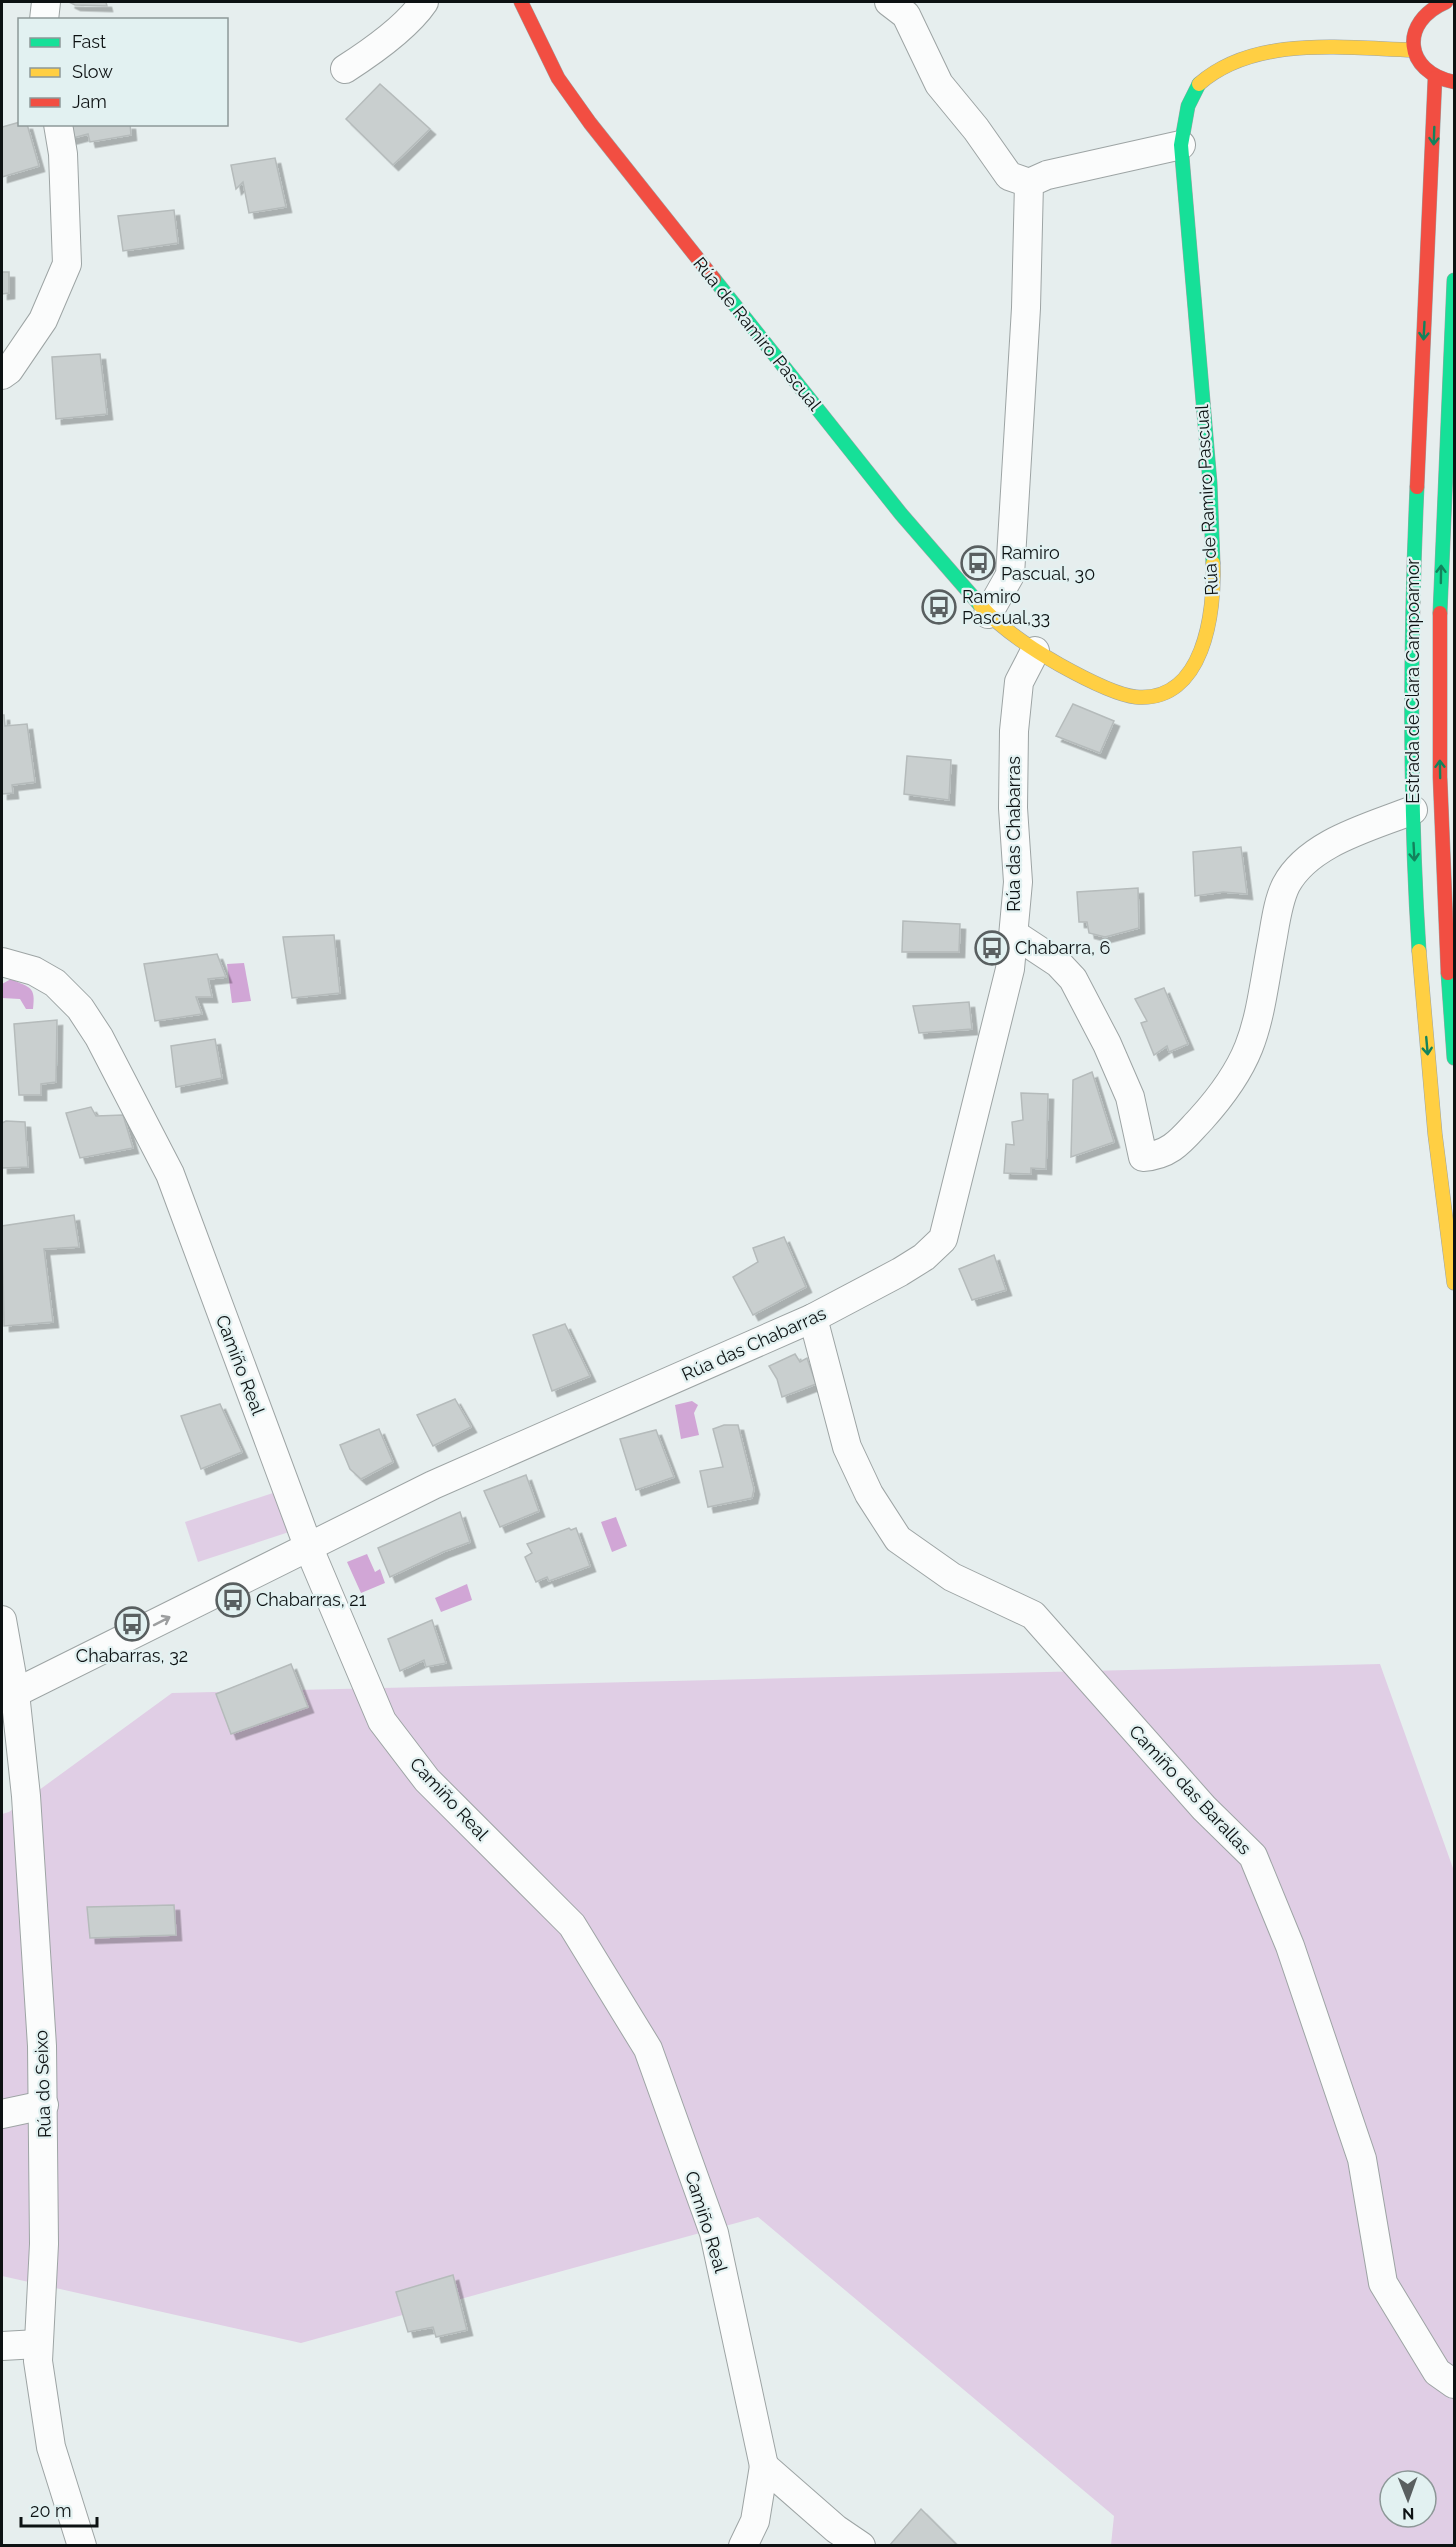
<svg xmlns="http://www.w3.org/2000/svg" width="1456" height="2547" font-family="Raleway,sans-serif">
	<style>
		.green { fill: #e0cee5; fill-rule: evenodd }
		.water { fill: #d1a6d6 }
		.building { fill: #c9cfcf; stroke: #b5bbbb; stroke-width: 1.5; filter: url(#shadow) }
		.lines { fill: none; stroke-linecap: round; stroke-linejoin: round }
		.street-casing { stroke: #9da4a4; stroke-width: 30 }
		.fast-casing { stroke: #9da4a4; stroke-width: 15 }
		.slow-casing { stroke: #9da4a4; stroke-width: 15 }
		.jam-casing { stroke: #9da4a4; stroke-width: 15 }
		.street { stroke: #fbfcfc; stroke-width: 28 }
		.fast { stroke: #16e098; stroke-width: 14 }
		.slow { stroke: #ffcf43; stroke-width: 14 }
		.jam { stroke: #f24e42; stroke-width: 14 }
		.oneway { stroke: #12835c }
		.oneway2 { stroke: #9c9e9f }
		.labels { text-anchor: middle; stroke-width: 4.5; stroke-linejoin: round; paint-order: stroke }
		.street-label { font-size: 18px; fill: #0d1213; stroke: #e2f1f1 }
		.poi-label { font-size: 18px; fill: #0d1213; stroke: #e2f1f1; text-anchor: start }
	</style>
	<defs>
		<filter id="shadow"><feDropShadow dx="5.5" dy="5.5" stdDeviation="0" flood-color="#0004"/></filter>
	</defs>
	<rect width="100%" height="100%" fill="#e6eeee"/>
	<g class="green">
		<path d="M 276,1492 L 289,1532 L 198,1562 L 185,1522 Z"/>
		<path d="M 1380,1664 L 1454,1871 L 1454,2545 L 1111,2545 L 1114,2516 L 758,2217 L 301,2343 L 2,2276 L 2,1814 L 9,1812 L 172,1693 ZM 1390,2481 L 1426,2481 L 1426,2517 L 1390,2517 Z"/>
	</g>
	<g class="water">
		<path d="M 244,963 L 251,1001 L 232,1003 L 227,964 Z"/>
		<path d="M 11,979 C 30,988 36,986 33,1009 L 26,1009 L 20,999 L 2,998 L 2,984 Z"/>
		<path d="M 692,1401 L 698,1405 L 694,1413 L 699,1435 L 681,1439 L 675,1405 Z"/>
		<path d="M 616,1517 L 627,1546 L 612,1552 L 601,1522 Z"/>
		<path d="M 367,1554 L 375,1572 L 380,1569 L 385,1583 L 361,1593 L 347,1562 Z"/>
		<path d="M 467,1584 L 472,1600 L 441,1612 L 435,1598 Z"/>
	</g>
	<g class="building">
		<path d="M 69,2 L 106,2 L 107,6 L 75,5 Z"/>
		<path d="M 380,84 L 430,129 L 393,165 L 346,119 Z"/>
		<path d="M 20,122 L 20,124 L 27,124 L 39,166 L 2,177 L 2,127 Z"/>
		<path d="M 66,124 L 130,124 L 131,135 L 90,142 L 88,134 L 69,139 Z"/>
		<path d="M 275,158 L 286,207 L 249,213 L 243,182 L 236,189 L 231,165 Z"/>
		<path d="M 174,210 L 178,243 L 123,251 L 118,216 Z"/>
		<path d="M 2,272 L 9,272 L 9,293 L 2,294 Z"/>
		<path d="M 100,354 L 107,414 L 56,419 L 52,357 Z"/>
		<path d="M 1073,704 L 1114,721 L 1100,753 L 1056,736 Z"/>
		<path d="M 2,715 L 4,715 L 5,726 L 27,724 L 35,782 L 12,785 L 13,793 L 2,794 Z"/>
		<path d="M 907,756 L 951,760 L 949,800 L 904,794 Z"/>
		<path d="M 1241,847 L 1247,894 L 1223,892 L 1195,896 L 1193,852 Z"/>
		<path d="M 1138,888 L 1139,928 L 1105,937 L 1089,933 L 1087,922 L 1079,922 L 1077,892 Z"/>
		<path d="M 903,921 L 960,924 L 959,952 L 902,952 Z"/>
		<path d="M 334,935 L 340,993 L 292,998 L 283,937 Z"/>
		<path d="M 217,954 L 226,977 L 208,979 L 212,997 L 196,997 L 202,1014 L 155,1021 L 144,964 Z"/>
		<path d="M 1164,988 L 1188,1044 L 1169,1052 L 1167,1046 L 1154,1055 L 1141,1023 L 1147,1021 L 1135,999 Z"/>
		<path d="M 969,1002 L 972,1029 L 919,1033 L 913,1006 Z"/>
		<path d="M 57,1020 L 56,1082 L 41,1084 L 41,1095 L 19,1095 L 14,1024 Z"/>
		<path d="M 215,1039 L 222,1078 L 176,1087 L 171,1046 Z"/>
		<path d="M 1092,1072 L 1114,1142 L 1071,1157 L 1073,1080 Z"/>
		<path d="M 1021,1093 L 1048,1094 L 1046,1169 L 1031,1168 L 1031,1174 L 1004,1173 L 1006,1144 L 1014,1145 L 1012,1122 L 1023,1120 Z"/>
		<path d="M 91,1107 L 96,1116 L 123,1115 L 133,1148 L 80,1158 L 66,1113 Z"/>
		<path d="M 6,1121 L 25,1122 L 28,1167 L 2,1168 L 2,1123 Z"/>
		<path d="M 74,1215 L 79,1247 L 44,1249 L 53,1322 L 4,1326 L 2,1226 Z"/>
		<path d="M 784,1237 L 806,1287 L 753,1315 L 733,1277 L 758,1262 L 753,1248 Z"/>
		<path d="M 994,1255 L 1006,1290 L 972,1300 L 959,1269 Z"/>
		<path d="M 565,1324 L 590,1376 L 552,1391 L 533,1335 Z"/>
		<path d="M 795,1354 L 800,1362 L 807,1358 L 816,1384 L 782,1397 L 777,1379 L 769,1366 Z"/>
		<path d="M 455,1399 L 471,1427 L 433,1446 L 417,1415 Z"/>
		<path d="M 220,1404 L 242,1452 L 201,1469 L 181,1416 Z"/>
		<path d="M 724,1425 L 738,1425 L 754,1489 L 752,1498 L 708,1507 L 700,1471 L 723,1467 L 713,1429 Z"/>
		<path d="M 379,1429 L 393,1462 L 361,1479 L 350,1469 L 340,1445 Z"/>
		<path d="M 656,1430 L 674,1477 L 636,1490 L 620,1439 Z"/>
		<path d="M 526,1475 L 539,1511 L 500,1527 L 484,1491 Z"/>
		<path d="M 460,1512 L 470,1542 L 443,1552 L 390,1577 L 378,1548 Z"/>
		<path d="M 569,1528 L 571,1530 L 576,1528 L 590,1566 L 549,1581 L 547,1577 L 536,1582 L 525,1557 L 532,1553 L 527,1544 Z"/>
		<path d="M 432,1620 L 446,1663 L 426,1667 L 424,1660 L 400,1671 L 388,1639 Z"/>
		<path d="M 291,1664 L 308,1707 L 231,1734 L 216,1694 Z"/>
		<path d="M 174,1905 L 176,1935 L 90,1938 L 87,1907 Z"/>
		<path d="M 453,2275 L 467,2330 L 436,2337 L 433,2327 L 408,2332 L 396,2292 Z"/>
		<path d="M 921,2509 L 958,2546 L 889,2546 Z"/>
	</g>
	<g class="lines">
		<defs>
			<g id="street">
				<path d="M 889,2 L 906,15 L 939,84 L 976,129 L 1009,176 L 1029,183"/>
				<path d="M 44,20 L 46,2"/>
				<path d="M 345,69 C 370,53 407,27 424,2"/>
				<path d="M 2,375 L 9,370 L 43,320 L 67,264 L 63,154 L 58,124"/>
				<path d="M 988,614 L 1010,575 L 1026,308 L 1029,183 L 1047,175 L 1181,145"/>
				<path d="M 1014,934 L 1058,963 L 1073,979 L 1107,1044 L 1130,1097 L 1143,1157 C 1172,1155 1182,1139 1201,1119 C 1257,1057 1257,1025 1271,947 C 1275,927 1277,903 1286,885 C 1309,842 1371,827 1413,810"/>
				<path d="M 2,962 L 34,971 L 55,983 L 80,1008 L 99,1037 L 170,1174 L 308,1546 L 382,1721 L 427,1780 L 572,1925 L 648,2049 L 714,2233 L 764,2466"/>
				<path d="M 813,1318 L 847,1447 L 869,1494 L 898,1539 L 952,1577 L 1033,1615 L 1204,1808 L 1253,1856 L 1290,1946 L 1362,2159 L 1383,2283 L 1437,2372 L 1454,2384"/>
				<path d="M 2,1620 L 15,1693 L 26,1796 L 42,2046 L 44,2244 L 38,2361 L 51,2447 L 82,2546"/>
				<path d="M 15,1693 L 433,1485 L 813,1318 L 900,1272 L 924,1257 L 943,1239 L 1010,969 L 1018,882 L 1013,808 L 1014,731 L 1019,682 L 1035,651"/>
				<path d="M 2,2114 L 44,2105"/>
				<path d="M 2,2346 L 38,2344"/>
				<path d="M 743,2546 L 755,2521 L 764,2466 L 836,2529 L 861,2546"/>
			</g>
			<g id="fast">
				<path d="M 1199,84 L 1188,106 L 1181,145 L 1210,483 L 1213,563"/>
				<path d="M 714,279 L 901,514 L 980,605"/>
				<path d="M 1417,487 C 1410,642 1409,796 1419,951"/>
				<path d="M 1440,613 L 1454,280"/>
				<path d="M 1448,973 L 1454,1058"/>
			</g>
			<g id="slow">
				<path d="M 1199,84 C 1255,35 1344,48 1413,50"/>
				<path d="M 980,605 C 1002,630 1032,649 1060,665 C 1078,675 1116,695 1136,697 C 1204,703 1215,612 1213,563"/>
				<path d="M 1419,951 L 1435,1134 L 1454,1283"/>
			</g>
			<g id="jam">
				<path d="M 521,2 L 558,78 L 590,123 L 714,279"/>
				<path d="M 1446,2 C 1399,22 1404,72 1454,82"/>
				<path d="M 1417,487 L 1435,78"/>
				<path d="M 1440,613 L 1440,777 L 1448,973"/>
			</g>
		</defs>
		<use href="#street" class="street-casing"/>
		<use href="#fast" class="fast-casing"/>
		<use href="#slow" class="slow-casing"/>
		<use href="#jam" class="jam-casing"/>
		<use href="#street" class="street"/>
		<use href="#fast" class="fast"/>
		<use href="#slow" class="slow"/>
		<use href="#jam" class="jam"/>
	</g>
	<defs><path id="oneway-shaft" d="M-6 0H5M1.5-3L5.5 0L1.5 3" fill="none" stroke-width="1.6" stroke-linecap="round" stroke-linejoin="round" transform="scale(1.5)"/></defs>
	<g class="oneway">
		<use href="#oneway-shaft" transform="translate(1434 136) rotate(92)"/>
		<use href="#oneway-shaft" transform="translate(1424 331) rotate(93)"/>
		<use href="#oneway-shaft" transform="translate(1441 574) rotate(-89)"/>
		<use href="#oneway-shaft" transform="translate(1440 769) rotate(-91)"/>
		<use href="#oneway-shaft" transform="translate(1414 852) rotate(87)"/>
		<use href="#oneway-shaft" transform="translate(1427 1046) rotate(85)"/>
	</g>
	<use class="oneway2" href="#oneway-shaft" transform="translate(162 1621) rotate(-27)"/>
	<defs>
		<symbol id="bus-ring" viewBox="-11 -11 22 22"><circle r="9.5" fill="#e2f1f1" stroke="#595f60" stroke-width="1.5"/><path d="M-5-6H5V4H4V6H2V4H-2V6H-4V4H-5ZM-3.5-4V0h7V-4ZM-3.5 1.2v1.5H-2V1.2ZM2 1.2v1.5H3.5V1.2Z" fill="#595f60"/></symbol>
	</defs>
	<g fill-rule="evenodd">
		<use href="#bus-ring" x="959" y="544" width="38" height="38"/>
		<use href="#bus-ring" x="920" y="588" width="38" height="38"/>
		<use href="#bus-ring" x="973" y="929" width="38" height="38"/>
		<use href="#bus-ring" x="214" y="1581" width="38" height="38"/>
		<use href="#bus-ring" x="113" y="1605" width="38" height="38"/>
	</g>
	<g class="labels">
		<g class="street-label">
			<text transform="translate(757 334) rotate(51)" y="6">Rúa de Ramiro Pascual</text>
			<text transform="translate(1207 500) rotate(-93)" y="6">Rúa de Ramiro Pascual</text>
			<text transform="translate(1413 681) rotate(-90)" y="6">Estrada de Clara Campoamor</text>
			<text transform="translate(1014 834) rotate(-90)" y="6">Rúa das Chabarras</text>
			<text transform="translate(754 1344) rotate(-24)" y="6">Rúa das Chabarras</text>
			<text transform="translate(240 1365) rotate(69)" y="6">Camiño Real</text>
			<text transform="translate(1190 1790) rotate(47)" y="6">Camiño das Barallas</text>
			<text transform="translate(449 1799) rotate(47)" y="6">Camiño Real</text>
			<text transform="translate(43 2084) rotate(-92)" y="6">Rúa do Seixo</text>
			<text transform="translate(706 2222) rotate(73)" y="6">Camiño Real</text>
		</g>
		<g class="poi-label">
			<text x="1001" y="559">Ramiro<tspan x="1001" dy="21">Pascual, 30</tspan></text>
			<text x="962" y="603">Ramiro<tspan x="962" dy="21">Pascual,33</tspan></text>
			<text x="1015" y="954">Chabarra, 6</text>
			<text x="256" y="1606">Chabarras, 21</text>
			<text x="132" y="1662" text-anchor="middle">Chabarras, 32</text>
		</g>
	</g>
	<rect width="1456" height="2547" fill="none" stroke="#0d1213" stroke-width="6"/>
	<rect x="18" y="18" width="210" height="108" fill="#e2f1f1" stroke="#8d9898" stroke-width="1.5"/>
	<rect x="30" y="38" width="30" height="9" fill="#16e098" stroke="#8d9898" stroke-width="1.5"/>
	<text x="72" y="48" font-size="18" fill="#0d1213">Fast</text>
	<rect x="30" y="68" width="30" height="9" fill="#ffcf43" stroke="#8d9898" stroke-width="1.5"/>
	<text x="72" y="78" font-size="18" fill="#0d1213">Slow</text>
	<rect x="30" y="98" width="30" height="9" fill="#f24e42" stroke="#8d9898" stroke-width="1.5"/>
	<text x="72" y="108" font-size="18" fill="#0d1213">Jam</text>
	<g transform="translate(1408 2499) rotate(179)"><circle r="28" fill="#e2f1f1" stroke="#8d9898" stroke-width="1.5"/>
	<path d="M0-4.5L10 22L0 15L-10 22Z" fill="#595f60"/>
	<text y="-9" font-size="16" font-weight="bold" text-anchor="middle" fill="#0d1213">N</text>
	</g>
	<path d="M21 2517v9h76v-9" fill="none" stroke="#0d1213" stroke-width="3"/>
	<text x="30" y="2517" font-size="18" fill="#0d1213" stroke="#e2f1f1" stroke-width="4.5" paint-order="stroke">20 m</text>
</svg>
